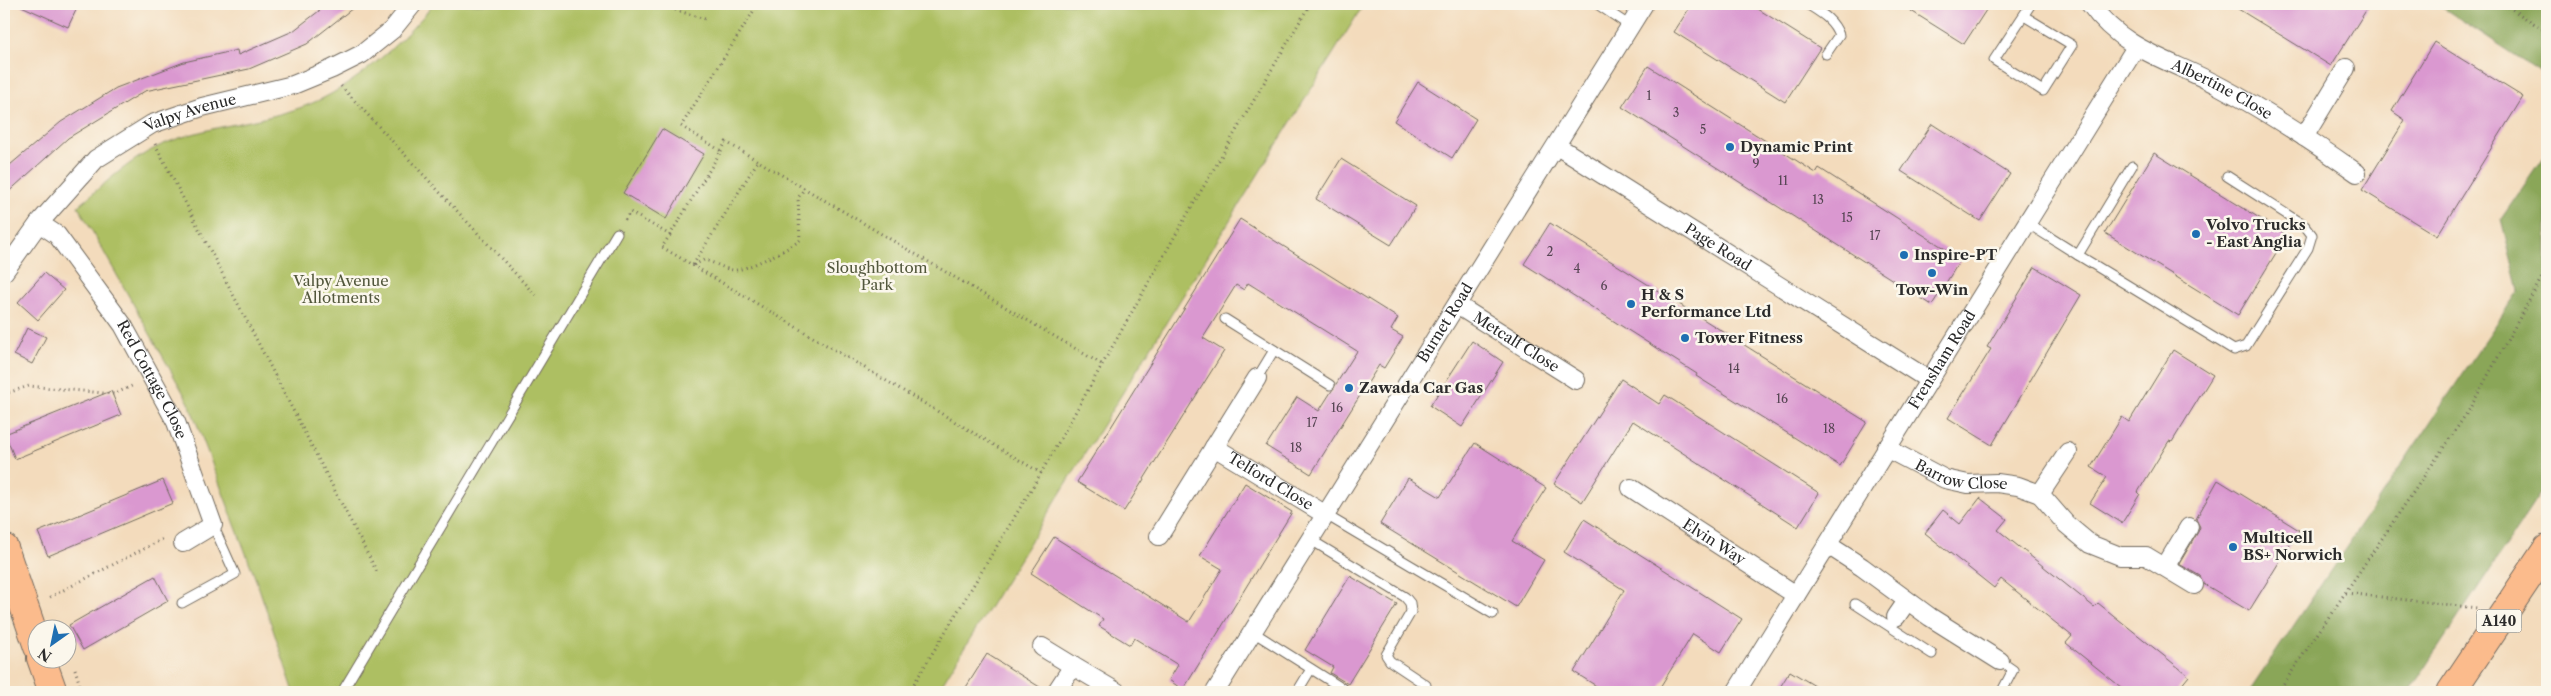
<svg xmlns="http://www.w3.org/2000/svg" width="2551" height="696" font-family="'Libre Caslon Text',serif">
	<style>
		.green { fill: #adbf62; stroke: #6c7546 }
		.forest { fill: #8aa658; stroke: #5a6842 }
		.building { fill: #da98d0 }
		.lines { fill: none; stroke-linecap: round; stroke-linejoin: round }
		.service-casing { stroke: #71695e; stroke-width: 11 }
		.minor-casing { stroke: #71695e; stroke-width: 20 }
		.primary-casing { stroke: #71695e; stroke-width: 30 }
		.trunk-casing { stroke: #71695e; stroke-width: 30 }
		.path { stroke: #71695e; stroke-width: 3; stroke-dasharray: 1 4; stroke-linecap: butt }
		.service { stroke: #fff; stroke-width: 9 }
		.minor { stroke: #fff; stroke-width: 18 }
		.primary { stroke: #fbbb8c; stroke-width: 28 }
		.trunk { stroke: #fbbb8c; stroke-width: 28 }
		.poi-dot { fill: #1f6fb2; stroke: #fbf7ec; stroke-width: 2 }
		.labels { text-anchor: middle; stroke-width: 5; stroke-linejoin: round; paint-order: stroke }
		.number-label { font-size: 12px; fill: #574654 }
		.shield { fill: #fbf7ec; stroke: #696865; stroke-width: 1 }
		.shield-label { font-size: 14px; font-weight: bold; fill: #2b2b2b }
		.street-label { font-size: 15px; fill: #2b2b2b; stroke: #fbf7ec }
		.poi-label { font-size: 15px; font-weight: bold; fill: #2b2b2b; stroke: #fbf7ec; text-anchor: start }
		.park-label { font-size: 15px; fill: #52573c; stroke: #fbf7ec }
	</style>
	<rect width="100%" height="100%" fill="#fbf7ec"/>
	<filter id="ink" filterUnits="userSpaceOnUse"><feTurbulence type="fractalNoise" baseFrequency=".02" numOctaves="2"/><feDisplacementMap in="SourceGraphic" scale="10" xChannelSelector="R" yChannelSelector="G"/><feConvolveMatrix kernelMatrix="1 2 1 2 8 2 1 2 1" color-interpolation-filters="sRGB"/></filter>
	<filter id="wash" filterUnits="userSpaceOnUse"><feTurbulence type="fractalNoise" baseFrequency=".0096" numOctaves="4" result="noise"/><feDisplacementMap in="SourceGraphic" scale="20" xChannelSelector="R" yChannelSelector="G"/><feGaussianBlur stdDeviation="1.12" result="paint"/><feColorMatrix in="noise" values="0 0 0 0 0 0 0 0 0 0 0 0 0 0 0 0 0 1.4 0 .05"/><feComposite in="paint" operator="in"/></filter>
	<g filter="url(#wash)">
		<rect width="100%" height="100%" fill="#f3dbbc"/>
		<path class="green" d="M 434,4 L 1364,4 L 937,692 L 294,692 L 259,588 L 189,403 L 78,206 C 102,186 128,161 157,147 C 212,121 278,124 331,94 C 370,72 405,38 434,4 Z"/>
		<g class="forest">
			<path d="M 2437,4 L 2547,4 L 2547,76 Z"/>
			<path d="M 2547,152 L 2547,483 L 2409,692 L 2249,692 L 2519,290 L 2501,219 Z"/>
		</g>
		<g id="blocks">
			<g class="building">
				<path d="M 17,4 L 79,4 L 68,27 Z"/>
				<path d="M 328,4 L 358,4 L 307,44 L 249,69 L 145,91 L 68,138 L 4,196 L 4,170 L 61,122 L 116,88 L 184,62 L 237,50 L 238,55 L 293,31 Z"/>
				<path d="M 1692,4 L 1750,4 L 1820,48 L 1785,102 L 1674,32 Z"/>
				<path d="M 1900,4 L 1990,4 L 1964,44 Z"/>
				<path d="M 2230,4 L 2370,4 L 2331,66 Z"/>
				<path d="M 2434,42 L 2523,97 L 2437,236 L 2362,190 L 2405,120 L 2392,111 Z"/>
				<path d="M 1648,66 L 1816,173 L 1819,168 L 1961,259 L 1932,305 L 1622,107 Z"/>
				<path d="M 1418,82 L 1476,119 L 1452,158 L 1394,121 Z"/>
				<path d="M 1932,124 L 2010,174 L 1980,221 L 1901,171 Z"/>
				<path d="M 662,129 L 704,154 L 666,219 L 623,193 Z"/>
				<path d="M 2154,153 L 2287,235 L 2238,315 L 2105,233 Z"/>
				<path d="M 1341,159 L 1416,206 L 1391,245 L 1316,199 Z"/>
				<path d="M 1240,219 L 1398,318 L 1391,330 L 1403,337 L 1384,368 L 1379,365 L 1311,474 L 1266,446 L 1297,397 L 1319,411 L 1357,351 L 1248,283 L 1244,290 L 1236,285 L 1203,338 L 1224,351 L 1124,511 L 1077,482 Z"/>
				<path d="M 1550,223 L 1867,422 L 1840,466 L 1696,376 L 1697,374 L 1524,264 Z"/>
				<path d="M 2035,267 L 2081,295 L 1992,445 L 1948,418 L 1991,349 L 1987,347 Z"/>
				<path d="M 44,273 L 64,290 L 38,320 L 18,302 Z"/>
				<path d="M 27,328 L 46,337 L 32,364 L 14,355 Z"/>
				<path d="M 1472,341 L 1503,362 L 1462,427 L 1430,406 Z"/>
				<path d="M 2173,350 L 2213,375 L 2172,442 L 2169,441 L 2138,492 L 2140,494 L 2122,523 L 2090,503 L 2107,477 L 2091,467 L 2122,417 L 2129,422 Z"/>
				<path d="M 1621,379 L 1659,404 L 1665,395 L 1819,493 L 1798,527 L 1633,421 L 1582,502 L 1554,484 Z"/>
				<path d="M 111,391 L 121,415 L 15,459 L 5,434 Z"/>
				<path d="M 1475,443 L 1546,488 L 1512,541 L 1544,560 L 1516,607 L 1380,524 L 1408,478 L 1440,497 Z"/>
				<path d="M 163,480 L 173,503 L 48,556 L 38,532 Z"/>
				<path d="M 2218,480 L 2299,530 L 2249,611 L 2204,584 L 2200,576 L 2179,564 L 2198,532 L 2200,527 L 2196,519 Z"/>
				<path d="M 1245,483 L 1292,512 L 1183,690 L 1169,680 L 1178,665 L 1134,638 L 1130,645 L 1099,626 L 1103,619 L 1031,573 L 1054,537 L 1189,622 L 1222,569 L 1200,556 Z"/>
				<path d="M 1980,498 L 2007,519 L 1998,530 L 2094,607 L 2098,603 L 2189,676 L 2176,692 L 2127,692 L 2066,643 L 2072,636 L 2001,579 L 1994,588 L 1925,533 L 1943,510 L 1960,524 Z"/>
				<path d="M 1584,519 L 1742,619 L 1721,652 L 1693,634 L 1657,692 L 1606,692 L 1574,672 L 1624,590 L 1564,552 Z"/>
				<path d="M 155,576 L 168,601 L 83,650 L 69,625 Z"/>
				<path d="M 1350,576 L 1397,604 L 1348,684 L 1330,673 L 1333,667 L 1305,650 Z"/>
				<path d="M 987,654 L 1046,691 L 1046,692 L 963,692 Z"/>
				<path d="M 1790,671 L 1825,692 L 1777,692 Z"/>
			</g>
		</g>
	</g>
	<g filter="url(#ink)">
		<use href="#blocks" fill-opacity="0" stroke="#71695e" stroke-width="1"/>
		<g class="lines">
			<defs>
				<g id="service">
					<path d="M 1597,4 L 1630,26"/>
					<path d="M 1807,4 C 1821,13 1833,19 1839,35 L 1826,54"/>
					<path d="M 2024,16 L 2072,45 L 2043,91 L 1994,60 L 2031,4"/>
					<path d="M 2027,223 L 2078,255 L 2132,166"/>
					<path d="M 2078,255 L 2234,350 L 2246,346 L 2308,248 L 2312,235 L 2305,226 L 2227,176"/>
					<path d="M 1225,319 L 1330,385"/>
					<path d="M 1257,378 L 1274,350"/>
					<path d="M 1326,515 L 1493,614"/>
					<path d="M 1311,540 L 1405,597 L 1410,603 L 1411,612 L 1386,655 L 1390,661 L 1426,685"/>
					<path d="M 182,603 L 235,574 L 213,525"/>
					<path d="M 1855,604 L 1932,654"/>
					<path d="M 1253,632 L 1348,692"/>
					<path d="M 2000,661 L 2013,670 L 2003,689"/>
					<path d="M 342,692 L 617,233"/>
					<path d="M 1297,692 L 1311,669"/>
					<path d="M 1526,692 L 1532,690 L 1535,692"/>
				</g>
				<g id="minor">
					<path id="s1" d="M 2090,4 C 2124,52 2172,60 2221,87 C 2268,112 2313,142 2357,173"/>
					<path d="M 2304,137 L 2346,68"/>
					<path id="s2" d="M 1557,146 L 1929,380"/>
					<path id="s3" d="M 39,223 L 57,235 L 123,325 L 176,422 L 213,525 L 183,543"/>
					<path id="s4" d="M 4,272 L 39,223 L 96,159 L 152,124 L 202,107 L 293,85 L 332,69 L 362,54 L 392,30 L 413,4"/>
					<path id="s5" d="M 1457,305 L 1576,380"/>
					<path id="s6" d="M 1214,447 L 1326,515"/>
					<path id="s7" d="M 1886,448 L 1945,479 L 1968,484 L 1997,483 L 2018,486 L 2040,494 L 2068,452"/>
					<path id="s8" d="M 1631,488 L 1796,595"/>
					<path d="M 2040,494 L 2066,524 L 2090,544 L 2120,556 L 2146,556 L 2194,585"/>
					<path d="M 1159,536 L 1257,378"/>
					<path d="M 1828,545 L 1862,567 L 1930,617 L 2000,661"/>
					<path d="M 2165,567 L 2189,527"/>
					<path d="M 1896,617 L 1907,601"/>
					<path d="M 1042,647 L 1073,666"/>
					<path d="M 1056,692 L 1073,666 L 1117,692"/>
					<path id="s9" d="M 1215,692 L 1644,4"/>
					<path id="s10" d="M 1736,692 L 2136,47"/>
				</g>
				<g id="primary">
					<path d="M 4,548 L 38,647"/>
					<path d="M 41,658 L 53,692"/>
				</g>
				<path id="trunk" d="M 2451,692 L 2547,549"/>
			</defs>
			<use href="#service" class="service-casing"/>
			<use href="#minor" class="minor-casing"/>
			<use href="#primary" class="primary-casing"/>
			<use href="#trunk" class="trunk-casing"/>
			<g class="path">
				<path d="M 656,4 L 705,19"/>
				<path d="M 2504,4 L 2547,32"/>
				<path d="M 341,86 L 538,298"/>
				<path d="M 155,144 L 377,572"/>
				<path d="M 721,151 L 726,142 L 1103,365"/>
				<path d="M 625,220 L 630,212 L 670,235 L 721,151 L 681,126 L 758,4"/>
				<path d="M 670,235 L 662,247 L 1041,473"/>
				<path d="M 693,265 L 758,161"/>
				<path d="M 694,265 L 704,260 C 714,262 724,269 733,270 C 743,272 793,247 800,240 L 798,198 L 804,189"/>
				<path d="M 4,394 L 29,386 L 114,394 L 134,385"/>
				<path d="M 2346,593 L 2477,608"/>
				<path d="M 50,597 L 163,539"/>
				<path d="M 75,669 L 82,692"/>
				<path d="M 909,692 L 1041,473 L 1180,227 L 1310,4"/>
				<path d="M 2278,692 L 2469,410 L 2547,268"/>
			</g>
			<use href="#service" class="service"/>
			<use href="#minor" class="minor"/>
			<use href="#primary" class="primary"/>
			<use href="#trunk" class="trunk"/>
		</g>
	</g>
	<g class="poi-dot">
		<circle cx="1730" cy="147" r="5"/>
		<circle cx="2196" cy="234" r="5"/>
		<circle cx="1904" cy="255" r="5"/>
		<circle cx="1932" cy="273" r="5"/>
		<circle cx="1631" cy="304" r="5"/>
		<circle cx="1685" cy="338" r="5"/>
		<circle cx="1349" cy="388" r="5"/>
		<circle cx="2233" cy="547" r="5"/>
	</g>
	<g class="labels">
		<g class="number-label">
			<text x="1649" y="100">1</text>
			<text x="1676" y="117">3</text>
			<text x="1703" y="134">5</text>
			<text x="1756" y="168">9</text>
			<text x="1783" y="185">11</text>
			<text x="1818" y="204">13</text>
			<text x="1847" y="222">15</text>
			<text x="1875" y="240">17</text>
			<text x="1550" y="256">2</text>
			<text x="1577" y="273">4</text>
			<text x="1604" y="290">6</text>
			<text x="1734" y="373">14</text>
			<text x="1782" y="403">16</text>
			<text x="1337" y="412">16</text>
			<text x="1312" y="427">17</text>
			<text x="1829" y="433">18</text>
			<text x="1296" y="452">18</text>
		</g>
		<rect class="shield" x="2476.5" y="609.5" width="45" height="23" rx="4"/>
		<g class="shield-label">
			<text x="2499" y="626">A140</text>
		</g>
		<g class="street-label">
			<text dy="5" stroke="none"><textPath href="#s1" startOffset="159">Albertine Close</textPath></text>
			<text dy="5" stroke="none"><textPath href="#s4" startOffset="252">Valpy Avenue</textPath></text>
			<text dy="5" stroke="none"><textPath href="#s2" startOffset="190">Page Road</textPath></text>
			<text dy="5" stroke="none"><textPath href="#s9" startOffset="435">Burnet Road</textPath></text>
			<text dy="5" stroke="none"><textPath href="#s5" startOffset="70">Metcalf Close</textPath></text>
			<text dy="5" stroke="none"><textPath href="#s10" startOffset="391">Frensham Road</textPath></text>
			<text dy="5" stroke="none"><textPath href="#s3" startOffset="195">Red Cottage Close</textPath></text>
			<text dy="5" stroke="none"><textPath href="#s7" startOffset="82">Barrow Close</textPath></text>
			<text dy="5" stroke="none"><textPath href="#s6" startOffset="66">Telford Close</textPath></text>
			<text dy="5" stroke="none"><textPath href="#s8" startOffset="99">Elvin Way</textPath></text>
		</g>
		<g class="poi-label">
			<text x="1740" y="152">Dynamic Print</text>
			<text x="2206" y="230">Volvo Trucks<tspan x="2206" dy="17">- East Anglia</tspan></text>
			<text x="1914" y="260">Inspire-PT</text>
			<text x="1932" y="295" text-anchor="middle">Tow-Win</text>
			<text x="1641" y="300">H &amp; S<tspan x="1641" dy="17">Performance Ltd</tspan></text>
			<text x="1695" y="343">Tower Fitness</text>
			<text x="1359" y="393">Zawada Car Gas</text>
			<text x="2243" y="543">Multicell<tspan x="2243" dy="17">BS+ Norwich</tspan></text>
		</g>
		<g class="park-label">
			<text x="877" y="273">Sloughbottom<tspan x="877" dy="17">Park</tspan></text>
			<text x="341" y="286">Valpy Avenue<tspan x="341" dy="17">Allotments</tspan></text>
		</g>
	</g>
	<rect width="2551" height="696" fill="none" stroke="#fbf7ec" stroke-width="20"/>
	<g transform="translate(52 644) rotate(213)"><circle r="24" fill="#fbf7ec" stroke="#a8a59f"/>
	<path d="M0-4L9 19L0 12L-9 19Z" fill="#1f6fb2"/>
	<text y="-8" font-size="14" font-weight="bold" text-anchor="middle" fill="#2b2b2b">N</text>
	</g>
</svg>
